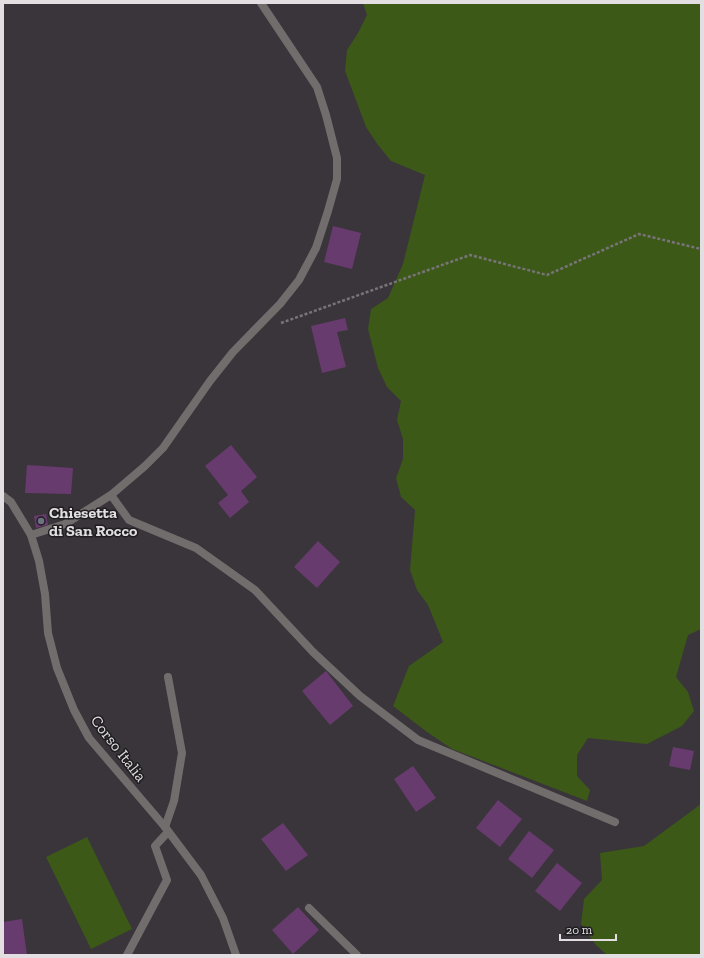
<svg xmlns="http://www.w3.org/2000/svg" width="704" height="958" font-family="'Zilla Slab',serif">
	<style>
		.green { fill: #3c5918 }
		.building { fill: #683b6e }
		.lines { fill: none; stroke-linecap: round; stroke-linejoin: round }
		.path { stroke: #79747a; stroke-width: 2.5; stroke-dasharray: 3 2; stroke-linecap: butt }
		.minor { stroke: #726d6d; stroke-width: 8 }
		.tertiary { stroke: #726d6d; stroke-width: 8 }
		.worship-dot { fill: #6b7280; stroke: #1f1d20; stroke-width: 1.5 }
		.labels { text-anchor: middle; stroke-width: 3; stroke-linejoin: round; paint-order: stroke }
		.poi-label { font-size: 16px; font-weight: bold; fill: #e2dee2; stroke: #1f1d20; text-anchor: start }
		.street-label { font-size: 16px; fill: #e2dee2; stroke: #1f1d20 }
	</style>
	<rect width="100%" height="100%" fill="#3a343b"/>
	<g class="green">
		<path d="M 363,3 L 701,3 L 701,629 L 688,635 L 676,677 L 688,692 L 694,711 L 682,726 L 647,744 L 588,738 L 577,755 L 577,776 L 590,790 L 587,801 L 452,749 L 427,732 L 393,706 L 409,666 L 443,642 L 428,605 L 417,590 L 410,570 L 415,510 L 401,497 L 396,478 L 403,459 L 403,439 L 397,420 L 401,401 L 387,387 L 378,368 L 368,329 L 371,309 L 388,298 L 403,264 L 425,175 L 391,161 L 378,145 L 366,127 L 345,71 L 347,50 L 358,33 L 367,15 Z"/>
		<path d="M 701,804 L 701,955 L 607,955 L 596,945 L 581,924 L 584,899 L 602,880 L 600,853 L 644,846 Z"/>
		<path d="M 87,837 L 132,929 L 91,949 L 46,857 Z"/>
	</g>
	<g class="building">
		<path d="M 333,226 L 361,233 L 352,269 L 324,262 Z"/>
		<path d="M 345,318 L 348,330 L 337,332 L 346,367 L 322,373 L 311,326 Z"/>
		<path d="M 231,445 L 257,477 L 241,491 L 249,502 L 230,518 L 218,503 L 228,495 L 205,466 Z"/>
		<path d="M 27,465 L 73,468 L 71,494 L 25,493 Z"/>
		<path d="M 46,514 L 48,525 L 36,528 L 34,516 Z"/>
		<path d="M 318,541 L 340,562 L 317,588 L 294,567 Z"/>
		<path d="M 326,671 L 353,706 L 330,725 L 302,691 Z"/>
		<path d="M 673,747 L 694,751 L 690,770 L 669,766 Z"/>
		<path d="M 413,766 L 436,798 L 416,812 L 394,779 Z"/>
		<path d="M 498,800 L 522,819 L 500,847 L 476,828 Z"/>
		<path d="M 283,823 L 308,855 L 286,871 L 261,839 Z"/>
		<path d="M 529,831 L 554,850 L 532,878 L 508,859 Z"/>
		<path d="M 557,863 L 582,883 L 560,911 L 535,891 Z"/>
		<path d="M 298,907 L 319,930 L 293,954 L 272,930 Z"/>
		<path d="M 22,919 L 27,955 L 5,955 L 4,951 L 3,951 L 3,922 Z"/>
	</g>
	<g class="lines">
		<path class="path" d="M 281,323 L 470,255 L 547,275 L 639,234 L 701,249"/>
		<g class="minor">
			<path d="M 111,495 L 129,520 L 196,548 L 255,590 L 313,652 L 360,696 L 418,740 L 615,822"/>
			<path d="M 31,535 L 65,524 L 111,495 L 145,466 L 163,448 L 210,381 L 233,352 L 280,304 L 299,280 L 316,248 L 328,211 L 337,179 L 337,158 L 326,115 L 317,87 L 261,3"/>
			<path d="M 165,827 L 174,801 L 182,753 L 168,677"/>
			<path d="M 309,908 L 357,955"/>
			<path d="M 127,955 L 167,880 L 155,846 L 168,832"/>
		</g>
		<path class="tertiary" d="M 3,496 L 11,502 L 31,535 L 39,561 L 45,594 L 48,633 L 57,668 L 74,710 L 89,738 L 165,827 L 201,875 L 223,918 L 236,955"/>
	</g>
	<circle class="worship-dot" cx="41" cy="521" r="4"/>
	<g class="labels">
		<g class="poi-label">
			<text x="49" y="518">Chiesetta<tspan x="49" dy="18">di San Rocco</tspan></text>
		</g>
		<g class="street-label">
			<text transform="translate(119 748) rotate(52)" y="6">Corso Italia</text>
		</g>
	</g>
	<rect width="704" height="958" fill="none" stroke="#e2dee2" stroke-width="8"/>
	<path d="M560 934v6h56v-6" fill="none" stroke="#e2dee2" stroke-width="2"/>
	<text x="566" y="934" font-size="12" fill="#e2dee2" stroke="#1f1d20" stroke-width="3" paint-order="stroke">20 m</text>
</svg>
